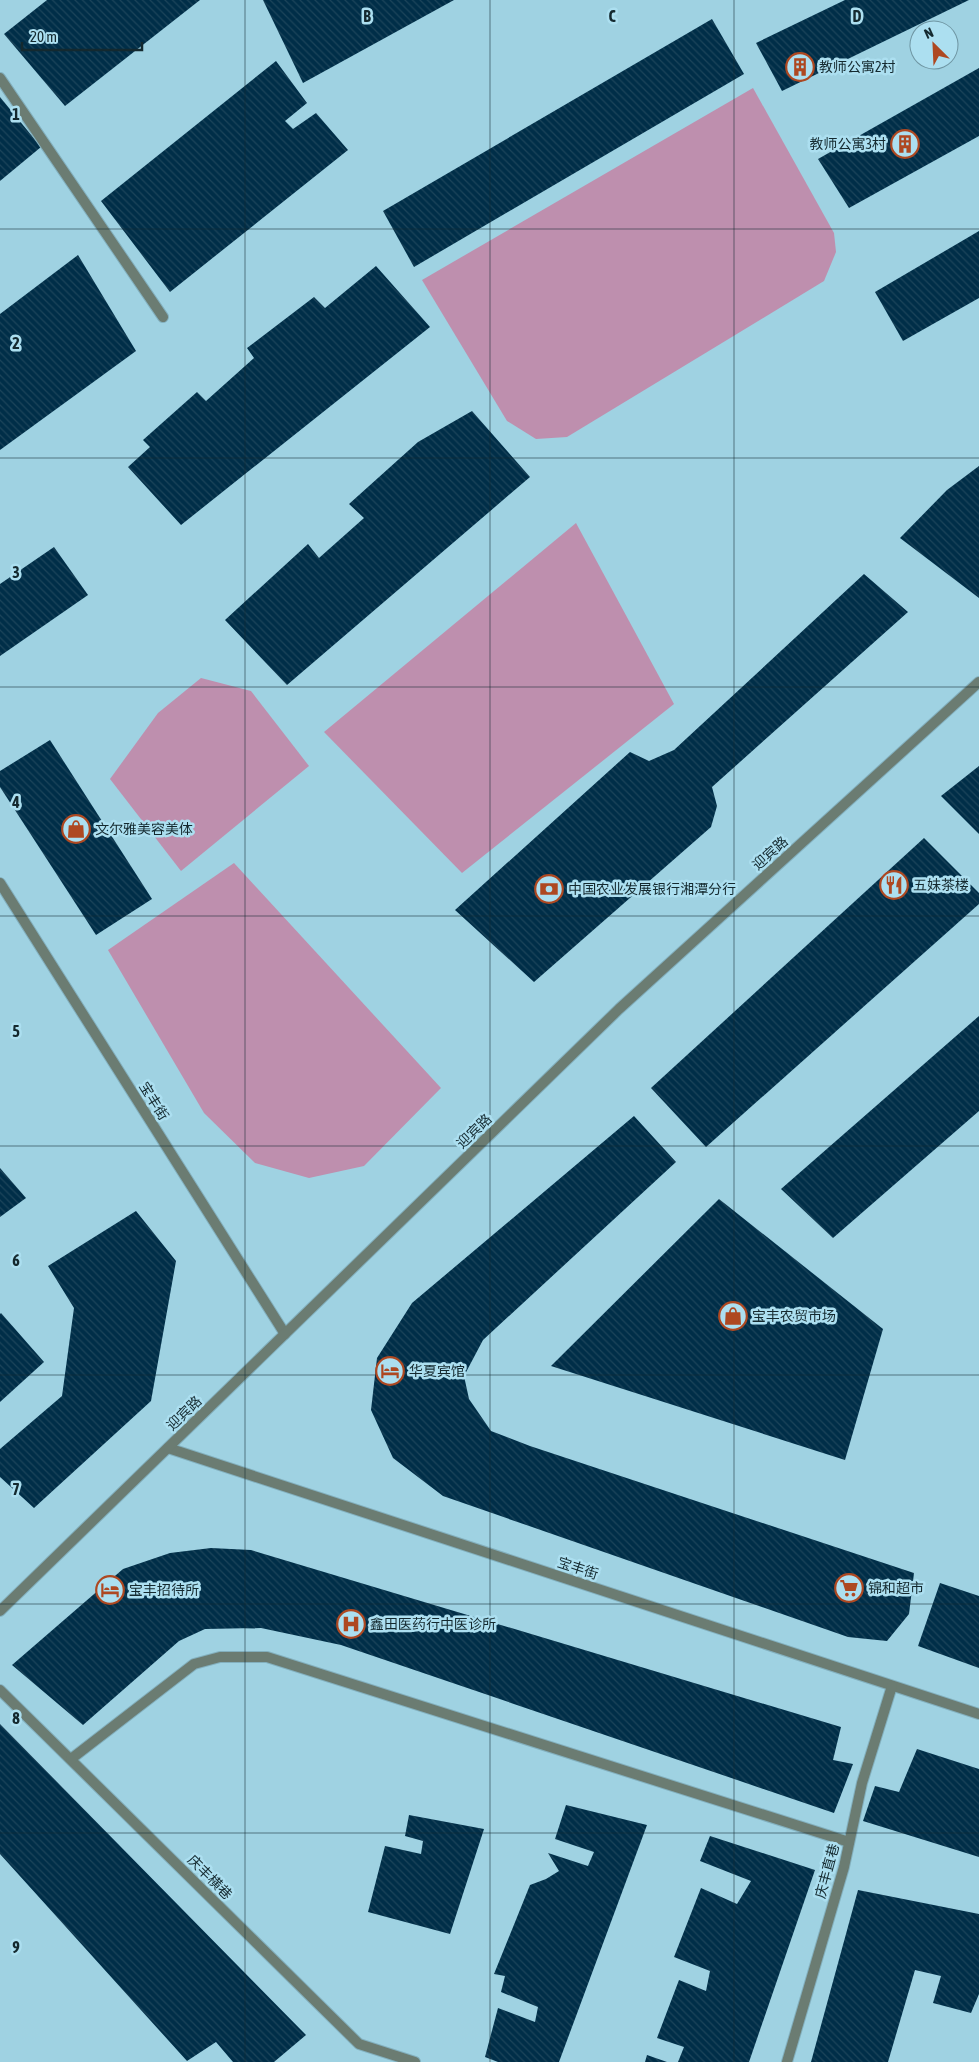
<svg xmlns="http://www.w3.org/2000/svg" width="979" height="2062" font-family="'Asap Condensed','Noto Sans SC',sans-serif">
	<style>
		.grass { fill: #be8fae }
		.building { fill: url(#building-back-hatch) }
		.lines { fill: none; stroke-linecap: round; stroke-linejoin: round }
		.street-casing { stroke: #83b0be; stroke-width: 12 }
		.street { stroke: #6b7c72; stroke-width: 10 }
		.grid { fill: none; stroke: #14292f; stroke-width: 1; stroke-opacity: 0.55 }
		.labels { text-anchor: middle; stroke-width: 5; stroke-linejoin: round; paint-order: stroke }
		.poi-label { font-size: 14px; fill: #14292f; stroke: #acdff0; text-anchor: start }
		.street-label { font-size: 14px; fill: #14292f; stroke: #acdff0 }
		.grid-label { font-size: 16px; text-anchor: middle; font-weight: bold; fill: #14292f; stroke: #acdff0; stroke-width: 5; stroke-linejoin: round; paint-order: stroke }
	</style>
	<defs>
		<pattern id="building-back-hatch" width="6" height="6" patternUnits="userSpaceOnUse" patternTransform="scale(1.25)"><rect width="6" height="6" fill="#002e48"/><path d="M-1 5l2 2M0 0l6 6M5-1l2 2" fill="none" stroke="#1c445a"/></pattern>
	</defs>
	<rect width="100%" height="100%" fill="#9fd2e2"/>
	<g class="grass">
		<path d="M 753,88 L 834,233 L 836,252 L 824,281 L 567,437 L 536,439 L 507,421 L 422,280 Z"/>
		<path d="M 576,523 L 674,704 L 462,873 L 324,732 Z"/>
		<path d="M 201,678 L 251,691 L 309,766 L 181,871 L 110,779 L 158,713 Z"/>
		<path d="M 234,863 L 441,1088 L 364,1166 L 309,1178 L 255,1163 L 204,1113 L 108,950 Z"/>
	</g>
	<g class="building">
		<path d="M 47,0 L 200,0 L 65,106 L 4,34 Z"/>
		<path d="M 263,0 L 454,0 L 303,83 Z"/>
		<path d="M 845,0 L 969,0 L 782,91 L 756,43 Z"/>
		<path d="M 712,19 L 744,74 L 414,267 L 383,211 Z"/>
		<path d="M 276,61 L 307,103 L 285,121 L 293,129 L 316,113 L 348,150 L 170,292 L 101,201 Z"/>
		<path d="M 979,68 L 979,136 L 849,208 L 818,159 Z"/>
		<path d="M 0,97 L 41,147 L 0,181 Z"/>
		<path d="M 979,231 L 979,298 L 903,341 L 875,292 Z"/>
		<path d="M 78,255 L 136,351 L 0,450 L 0,314 Z"/>
		<path d="M 376,266 L 430,327 L 181,525 L 128,467 L 150,447 L 143,440 L 197,392 L 206,401 L 254,358 L 247,348 L 314,297 L 325,308 Z"/>
		<path d="M 472,411 L 530,477 L 287,685 L 225,620 L 308,544 L 319,558 L 364,518 L 349,504 L 418,442 Z"/>
		<path d="M 979,466 L 979,598 L 900,538 L 947,490 Z"/>
		<path d="M 54,547 L 88,595 L 0,656 L 0,584 Z"/>
		<path d="M 864,574 L 908,612 L 712,787 L 717,806 L 711,827 L 534,982 L 455,910 L 630,752 L 649,761 L 674,750 Z"/>
		<path d="M 50,740 L 152,899 L 96,935 L 0,787 L 0,771 Z"/>
		<path d="M 979,766 L 979,834 L 941,796 Z"/>
		<path d="M 924,838 L 979,893 L 979,904 L 706,1147 L 651,1088 Z"/>
		<path d="M 979,1016 L 979,1111 L 833,1238 L 781,1189 Z"/>
		<path d="M 634,1116 L 676,1162 L 483,1340 L 464,1376 L 469,1399 L 491,1431 L 530,1446 L 914,1573 L 909,1614 L 887,1641 L 848,1637 L 443,1496 L 393,1458 L 371,1410 L 377,1358 L 412,1303 Z"/>
		<path d="M 0,1168 L 26,1198 L 0,1217 Z"/>
		<path d="M 719,1199 L 883,1329 L 845,1460 L 551,1366 Z"/>
		<path d="M 136,1211 L 176,1261 L 151,1401 L 34,1508 L 0,1477 L 0,1449 L 62,1396 L 74,1308 L 48,1266 Z"/>
		<path d="M 1,1313 L 44,1362 L 0,1402 L 0,1314 Z"/>
		<path d="M 211,1548 L 251,1550 L 841,1727 L 833,1760 L 853,1764 L 834,1813 L 341,1645 L 261,1628 L 205,1629 L 179,1641 L 83,1725 L 12,1665 L 123,1569 L 170,1553 Z"/>
		<path d="M 940,1583 L 979,1596 L 979,1668 L 918,1646 Z"/>
		<path d="M 0,1724 L 306,2035 L 274,2062 L 233,2062 L 216,2042 L 187,2061 L 0,1854 Z"/>
		<path d="M 917,1749 L 979,1769 L 979,1857 L 863,1821 L 875,1786 L 899,1792 Z"/>
		<path d="M 566,1805 L 647,1825 L 559,2062 L 498,2062 L 485,2057 L 498,2008 L 535,2022 L 538,2007 L 501,1992 L 505,1976 L 494,1974 L 530,1885 L 546,1879 L 559,1871 L 548,1853 L 588,1866 L 594,1852 L 555,1839 Z"/>
		<path d="M 409,1815 L 484,1829 L 450,1934 L 368,1912 L 385,1846 L 421,1854 L 423,1841 L 405,1836 Z"/>
		<path d="M 710,1836 L 815,1870 L 749,2062 L 678,2062 L 684,2047 L 657,2038 L 679,1980 L 706,1991 L 710,1971 L 674,1957 L 701,1888 L 737,1904 L 751,1881 L 700,1861 Z"/>
		<path d="M 858,1890 L 979,1914 L 979,1994 L 971,2013 L 933,2003 L 941,1976 L 915,1970 L 888,2062 L 811,2062 Z"/>
		<path d="M 647,2055 L 667,2062 L 645,2062 Z"/>
	</g>
	<g class="lines">
		<defs>
			<g id="street">
				<path d="M 0,78 L 163,317"/>
				<path d="M 0,883 L 285,1334"/>
				<path d="M 168,1448 L 979,1714"/>
				<path d="M 0,1611 L 619,1009 L 979,682"/>
				<path d="M 0,1690 L 359,2044 L 415,2062"/>
				<path d="M 71,1759 L 194,1664 L 220,1657 L 267,1657 L 849,1842"/>
				<path d="M 787,2062 L 844,1867 L 862,1783 L 892,1686"/>
			</g>
		</defs>
		<use href="#street" class="street-casing"/>
		<use href="#street" class="street"/>
	</g>
	<path class="grid" d="M 245,0 L 245,2062M 490,0 L 490,2062M 734,0 L 734,2062M 0,229 L 979,229M 0,458 L 979,458M 0,687 L 979,687M 0,916 L 979,916M 0,1146 L 979,1146M 0,1375 L 979,1375M 0,1604 L 979,1604M 0,1833 L 979,1833"/>
	<defs>
		<symbol id="building-ring" viewBox="-11 -11 22 22"><circle r="9.5" fill="#acdff0" stroke="#ae4821" stroke-width="1.5"/><path d="M-4-6H4V6H1V3H-1V6H-4ZM-2.5-4.3h1.7v1.8h-1.7ZM.8-4.3h1.7v1.8H.8ZM-2.5-1h1.7V.8h-1.7ZM.8-1h1.7V.8H.8Z" fill="#ae4821"/></symbol>
		<symbol id="shop-ring" viewBox="-11 -11 22 22"><circle r="9.5" fill="#acdff0" stroke="#ae4821" stroke-width="1.5"/><path d="M-5-2.5h2.3a2.7 3.5 0 0 1 5.4 0H5L5.5 6h-11ZM-1.5-2.5h3a1.5 2.3 0 0 0-3 0Z" fill="#ae4821"/></symbol>
		<symbol id="restaurant-ring" viewBox="-11 -11 22 22"><circle r="9.5" fill="#acdff0" stroke="#ae4821" stroke-width="1.5"/><path d="M-5-6h1v4h1v-4h1v4h1v-4h1v5L-1.5 .5V6h-2V.5L-5-1ZM5-6V6H3V1.5H1.5Q1.5-4 5-6Z" fill="#ae4821"/></symbol>
		<symbol id="bank-ring" viewBox="-11 -11 22 22"><circle r="9.5" fill="#acdff0" stroke="#ae4821" stroke-width="1.5"/><path d="M-6-4H6V4H-6ZM0-2.3a2.3 2.3 0 1 0 0 4.6a2.3 2.3 0 1 0 0-4.6Z" fill="#ae4821"/></symbol>
		<symbol id="hotel-ring" viewBox="-11 -11 22 22"><circle r="9.5" fill="#acdff0" stroke="#ae4821" stroke-width="1.5"/><path d="M-6-4.5h1.5V1H6V5H4.5V3h-9V5H-6ZM-4 0a1.8 1.8 0 1 1 3.6 0ZM.5 0V-2.5h3Q6-2.5 6 0Z" fill="#ae4821"/></symbol>
		<symbol id="supermarket-ring" viewBox="-11 -11 22 22"><circle r="9.5" fill="#acdff0" stroke="#ae4821" stroke-width="1.5"/><path d="M-6-5.5h2.5l.6 2H6L4.5 2H-2.5L-4.4-4H-6ZM-1.5 3.2a1.3 1.3 0 1 0 .1 0ZM3 3.2a1.3 1.3 0 1 0 .1 0Z" fill="#ae4821"/></symbol>
		<symbol id="hospital-ring" viewBox="-11 -11 22 22"><circle r="9.5" fill="#acdff0" stroke="#ae4821" stroke-width="1.5"/><path d="M-5-5h3v3.5h4V-5h3V5h-3V1.5h-4V5h-3Z" fill="#ae4821"/></symbol>
	</defs>
	<g fill-rule="evenodd">
		<use href="#building-ring" x="784" y="51" width="32" height="32"/>
		<use href="#building-ring" x="889" y="128" width="32" height="32"/>
		<use href="#shop-ring" x="60" y="813" width="32" height="32"/>
		<use href="#restaurant-ring" x="878" y="869" width="32" height="32"/>
		<use href="#bank-ring" x="533" y="873" width="32" height="32"/>
		<use href="#shop-ring" x="717" y="1300" width="32" height="32"/>
		<use href="#hotel-ring" x="374" y="1355" width="32" height="32"/>
		<use href="#supermarket-ring" x="833" y="1572" width="32" height="32"/>
		<use href="#hotel-ring" x="94" y="1574" width="32" height="32"/>
		<use href="#hospital-ring" x="335" y="1608" width="32" height="32"/>
	</g>
	<g class="labels">
		<g class="poi-label">
			<text x="819" y="72">教师公寓2村</text>
			<text x="886" y="149" text-anchor="end">教师公寓3村</text>
			<text x="95" y="834">文尔雅美容美体</text>
			<text x="913" y="890">五妹茶楼</text>
			<text x="568" y="894">中国农业发展银行湘潭分行</text>
			<text x="752" y="1321">宝丰农贸市场</text>
			<text x="409" y="1376">华夏宾馆</text>
			<text x="868" y="1593">锦和超市</text>
			<text x="129" y="1595">宝丰招待所</text>
			<text x="370" y="1629">鑫田医药行中医诊所</text>
		</g>
		<g class="street-label">
			<text transform="translate(770 853) rotate(-42)" y="5">迎宾路</text>
			<text transform="translate(154 1101) rotate(58)" y="5">宝丰街</text>
			<text transform="translate(474 1131) rotate(-44)" y="5">迎宾路</text>
			<text transform="translate(184 1413) rotate(-44)" y="5">迎宾路</text>
			<text transform="translate(578 1568) rotate(18)" y="5">宝丰街</text>
			<text transform="translate(827 1871) rotate(-75)" y="5">庆丰直巷</text>
			<text transform="translate(210 1877) rotate(45)" y="5">庆丰横巷</text>
		</g>
	</g>
	<g class="grid-label">
		<text x="367" y="22">B</text>
		<text x="612" y="22">C</text>
		<text x="857" y="22">D</text>
		<text x="16" y="120">1</text>
		<text x="16" y="349">2</text>
		<text x="16" y="578">3</text>
		<text x="16" y="808">4</text>
		<text x="16" y="1037">5</text>
		<text x="16" y="1266">6</text>
		<text x="16" y="1495">7</text>
		<text x="16" y="1724">8</text>
		<text x="16" y="1953">9</text>
	</g>
	<g transform="translate(934 45) rotate(336)"><circle r="24" fill="#acdff0" stroke="#6f96a3"/>
	<path d="M0-4L9 19L0 12L-9 19Z" fill="#ae4821"/>
	<text y="-8" font-size="14" font-weight="bold" text-anchor="middle" fill="#14292f">N</text>
	</g>
	<path d="M22 42v8h120v-8" fill="none" stroke="#14292f" stroke-width="2.5"/>
	<text x="30" y="42" font-size="15" fill="#14292f" stroke="#acdff0" stroke-width="4" paint-order="stroke">20 m</text>
</svg>
